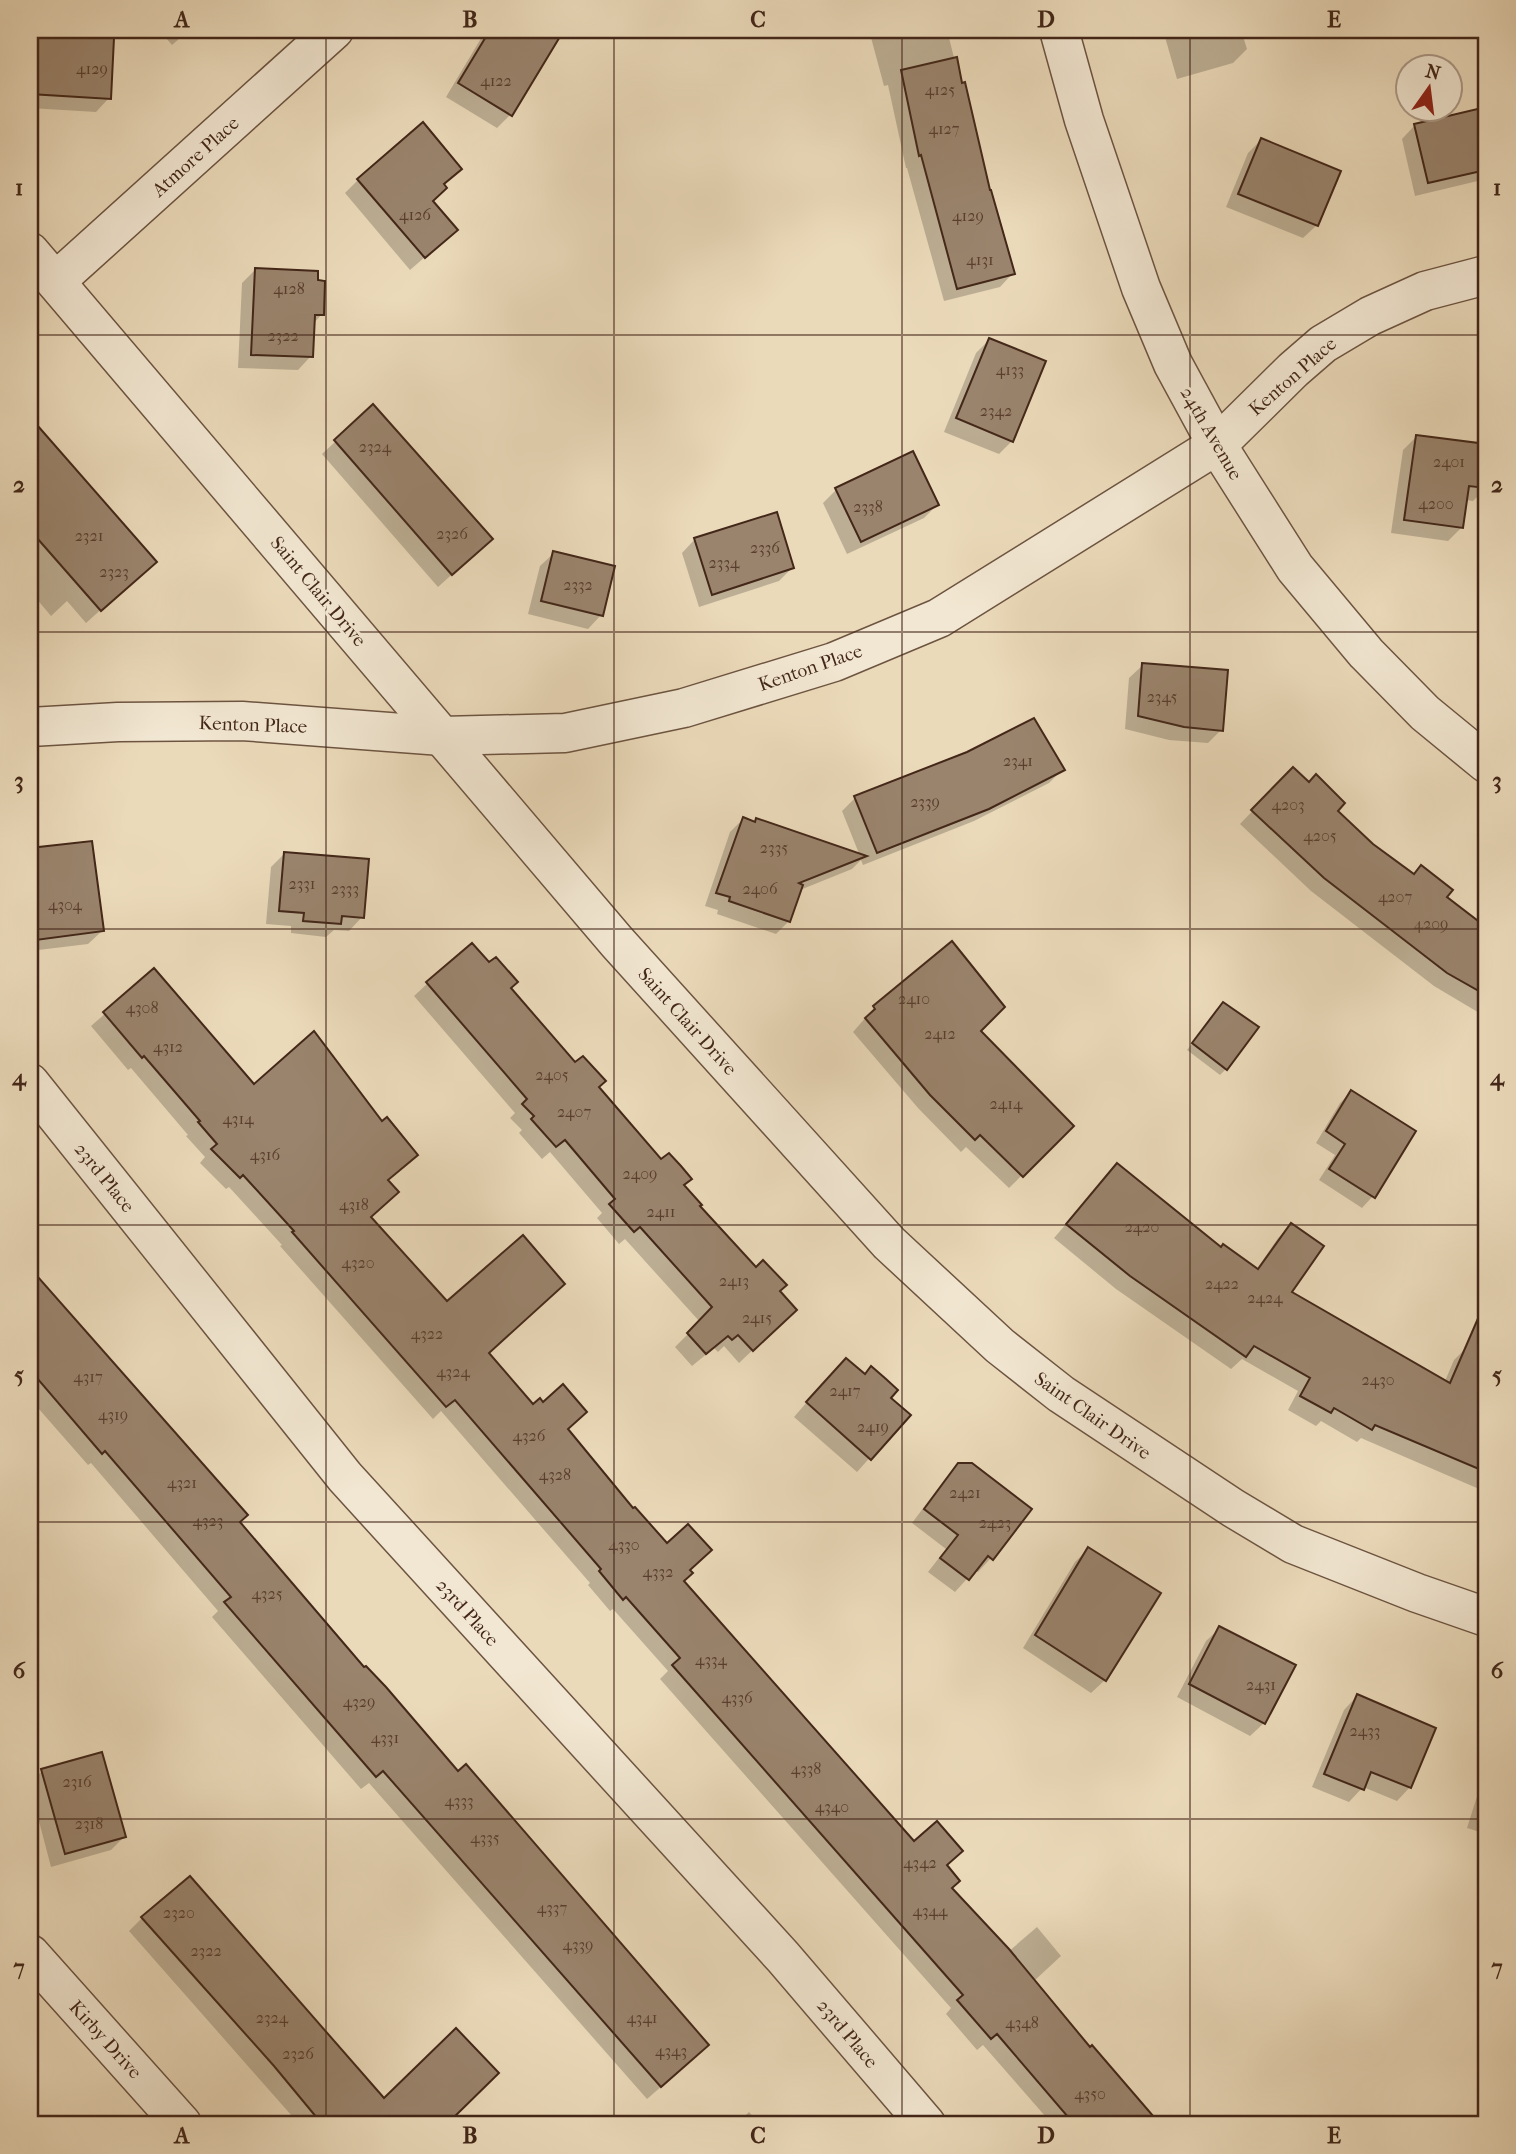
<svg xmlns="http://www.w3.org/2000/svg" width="1516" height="2154" font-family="'IM FELL French Canon',serif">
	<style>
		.shadow { fill: #0003 }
		.building { fill: #9a846d; stroke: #432719; stroke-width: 2 }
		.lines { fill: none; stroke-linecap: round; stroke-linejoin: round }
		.street-casing { stroke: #6d5441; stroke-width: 41 }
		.street { stroke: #f2e7d2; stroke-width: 38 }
		.grid { fill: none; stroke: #432719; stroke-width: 2; stroke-opacity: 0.55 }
		.labels { text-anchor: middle; stroke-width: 6; stroke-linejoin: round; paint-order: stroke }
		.number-label { font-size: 16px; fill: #593e2e }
		.street-label { font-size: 19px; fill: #432719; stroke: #f2e7d2 }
		.neatline { fill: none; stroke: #432719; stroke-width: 2.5 }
		.grid-label { font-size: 23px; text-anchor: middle; font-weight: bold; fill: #432719 }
	</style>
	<rect width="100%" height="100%" fill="#ebdaba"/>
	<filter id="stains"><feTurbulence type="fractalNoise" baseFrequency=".00286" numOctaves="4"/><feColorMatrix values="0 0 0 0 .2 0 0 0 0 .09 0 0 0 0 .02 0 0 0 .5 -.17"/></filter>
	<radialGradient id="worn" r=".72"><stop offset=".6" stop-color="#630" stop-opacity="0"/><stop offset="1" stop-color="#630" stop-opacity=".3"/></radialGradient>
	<g class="shadow">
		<path d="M 159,30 L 189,30 L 172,45 Z"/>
		<path d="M 486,30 L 536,30 L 555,41 L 510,115 L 497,128 L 446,97 Z"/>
		<path d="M 869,30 L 947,30 L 988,192 L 1013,273 L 1000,287 L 944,301 L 907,168 L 906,168 L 888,85 L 884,86 Z"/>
		<path d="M 1163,30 L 1241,30 L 1247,49 L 1233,63 L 1177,79 Z"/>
		<path d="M 30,35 L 112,40 L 109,98 L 96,112 L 30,108 Z"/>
		<path d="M 1486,109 L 1486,179 L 1415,196 L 1402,139 L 1415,125 Z"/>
		<path d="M 1261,140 L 1317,225 L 1303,238 L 1226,207 L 1248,153 Z"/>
		<path d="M 358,180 L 431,202 L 456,230 L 410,270 L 345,193 Z"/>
		<path d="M 256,269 L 322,314 L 313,324 L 311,356 L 298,370 L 238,368 L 242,283 Z"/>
		<path d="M 989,340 L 1012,441 L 999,454 L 944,432 L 976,353 Z"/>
		<path d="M 373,407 L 477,552 L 438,587 L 322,454 Z"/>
		<path d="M 30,420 L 154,562 L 86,623 L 67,601 L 51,616 L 30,591 Z"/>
		<path d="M 1416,437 L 1486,446 L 1486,488 L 1473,501 L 1466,500 L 1462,527 L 1448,541 L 1391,533 L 1403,450 Z"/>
		<path d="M 836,490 L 937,505 L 924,518 L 847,554 L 823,503 Z"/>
		<path d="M 695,539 L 792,568 L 779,581 L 699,607 L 682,553 Z"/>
		<path d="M 554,553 L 601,615 L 588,629 L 528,614 L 540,566 Z"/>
		<path d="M 1143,665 L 1221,730 L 1208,743 L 1169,740 L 1125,729 L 1129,678 Z"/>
		<path d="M 1293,769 L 1372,845 L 1486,928 L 1486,1017 L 1434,986 L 1311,891 L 1240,824 Z"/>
		<path d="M 1062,770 L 1049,783 L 974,821 L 863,865 L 861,860 L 852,869 L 800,890 L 789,921 L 776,934 L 717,914 L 718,910 L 705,906 L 730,832 L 743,819 L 860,856 L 842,811 L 855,798 Z"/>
		<path d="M 90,842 L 102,931 L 88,944 L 30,951 L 30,850 Z"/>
		<path d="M 284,854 L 362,917 L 349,931 L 334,930 L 326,937 L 291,933 L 291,926 L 266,924 L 271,867 Z"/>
		<path d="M 952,944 L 978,1031 L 1072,1126 L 1009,1188 L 966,1147 L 961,1152 L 918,1108 L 853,1032 L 874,1008 Z"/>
		<path d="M 154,971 L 254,1086 L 387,1181 L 369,1218 L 533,1407 L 566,1430 L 633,1510 L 688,1571 L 682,1581 L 914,1843 L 945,1866 L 950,1888 L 1008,1952 L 1037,1927 L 1061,1956 L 1034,1981 L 1090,2050 L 1092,2047 L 1157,2124 L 1052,2124 L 983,2045 L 977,2050 L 946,2014 L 951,2008 L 660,1679 L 668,1671 L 613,1609 L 610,1611 L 588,1585 L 590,1583 L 441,1411 L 433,1419 L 280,1246 L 282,1245 L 229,1187 L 226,1189 L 200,1163 L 205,1157 L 186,1136 L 188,1135 L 131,1068 L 128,1070 L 91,1026 Z"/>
		<path d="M 428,983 L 509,989 L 683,1186 L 698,1206 L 795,1310 L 739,1363 L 724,1346 L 718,1352 L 714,1348 L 692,1366 L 675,1347 L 700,1322 L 625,1239 L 619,1244 L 597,1218 L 602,1213 L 550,1152 L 542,1159 L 519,1133 L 522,1130 L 510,1118 L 515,1113 L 414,996 Z"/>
		<path d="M 1217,1011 L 1226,1069 L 1220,1075 L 1187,1050 Z"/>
		<path d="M 1351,1092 L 1373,1196 L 1362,1208 L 1319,1180 L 1335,1155 L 1316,1143 L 1340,1103 Z"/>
		<path d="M 1117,1165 L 1220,1249 L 1256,1270 L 1278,1238 L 1291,1225 L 1290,1292 L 1445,1381 L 1454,1360 L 1467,1347 L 1486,1355 L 1486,1492 L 1361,1438 L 1357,1442 L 1321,1421 L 1316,1426 L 1288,1410 L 1298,1391 L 1242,1359 L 1231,1369 L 1116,1289 L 1054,1238 Z"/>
		<path d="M 30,1268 L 245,1515 L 238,1522 L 694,2058 L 647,2099 L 369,1783 L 361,1789 L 212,1617 L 218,1611 L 91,1463 L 88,1465 L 31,1400 Z"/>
		<path d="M 832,1373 L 908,1415 L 857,1472 L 794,1417 Z"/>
		<path d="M 959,1465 L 991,1558 L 978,1572 L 975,1570 L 955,1592 L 928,1572 L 946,1549 L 912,1523 L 945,1479 Z"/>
		<path d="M 1088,1549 L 1105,1680 L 1091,1693 L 1023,1648 L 1075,1562 Z"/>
		<path d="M 1220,1628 L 1264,1723 L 1250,1736 L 1177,1697 L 1206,1641 Z"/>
		<path d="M 30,1646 L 39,1649 L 30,1672 Z"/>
		<path d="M 1357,1696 L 1410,1787 L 1397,1801 L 1363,1787 L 1349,1802 L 1312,1787 L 1344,1710 Z"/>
		<path d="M 1486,1768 L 1486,1834 L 1467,1828 Z"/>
		<path d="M 42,1771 L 124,1837 L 111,1850 L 51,1867 L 30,1787 L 30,1783 Z"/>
		<path d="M 142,1918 L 384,2101 L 496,2073 L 445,2124 L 299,2124 L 129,1931 Z"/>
		<path d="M 749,2112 L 760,2124 L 736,2124 Z"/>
	</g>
	<g class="building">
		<path d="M 490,30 L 564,30 L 512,116 L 458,83 Z"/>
		<path d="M 30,34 L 114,38 L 111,99 L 30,94 Z"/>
		<path d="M 957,57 L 962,83 L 965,82 L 990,190 L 991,190 L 1015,274 L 957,289 L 921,155 L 919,156 L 901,70 Z"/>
		<path d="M 1486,107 L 1486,170 L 1428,183 L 1414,124 Z"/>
		<path d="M 423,122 L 462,169 L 444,184 L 447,188 L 433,201 L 458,230 L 425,258 L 357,179 Z"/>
		<path d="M 1261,138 L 1341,171 L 1318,226 L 1238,194 Z"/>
		<path d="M 255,268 L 318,271 L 318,280 L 325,281 L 324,315 L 315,315 L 313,357 L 251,355 Z"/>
		<path d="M 989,338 L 1046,361 L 1013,442 L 956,418 Z"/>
		<path d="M 373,404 L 493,539 L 452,575 L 334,440 Z"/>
		<path d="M 30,417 L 157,562 L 101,611 L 30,530 Z"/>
		<path d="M 1416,435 L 1486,444 L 1486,488 L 1469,486 L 1463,528 L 1404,520 Z"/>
		<path d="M 913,451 L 939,505 L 861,542 L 835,488 Z"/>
		<path d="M 777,512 L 794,568 L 712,595 L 694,538 Z"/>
		<path d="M 553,551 L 615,566 L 603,616 L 541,601 Z"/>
		<path d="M 1142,663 L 1228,670 L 1223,731 L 1184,727 L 1138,716 Z"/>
		<path d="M 1034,718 L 1065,770 L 989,809 L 877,853 L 854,796 L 967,752 Z"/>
		<path d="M 1293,767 L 1309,782 L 1316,774 L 1345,803 L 1338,811 L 1373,844 L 1414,874 L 1421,865 L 1453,890 L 1447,897 L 1486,927 L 1486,995 L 1447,973 L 1324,878 L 1251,810 Z"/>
		<path d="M 743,817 L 755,822 L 756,818 L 867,856 L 799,883 L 803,885 L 790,922 L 729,901 L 730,897 L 716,893 Z"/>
		<path d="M 92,841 L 104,931 L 36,940 L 32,913 L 30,913 L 30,848 Z"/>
		<path d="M 284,852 L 369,859 L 364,918 L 342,916 L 341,924 L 303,921 L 304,913 L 279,911 Z"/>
		<path d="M 952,941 L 1005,1007 L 981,1031 L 1074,1126 L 1023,1177 L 980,1135 L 975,1140 L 930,1095 L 865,1018 L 875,1009 L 873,1006 Z"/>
		<path d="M 472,943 L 489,962 L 496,957 L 518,982 L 511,988 L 575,1062 L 583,1056 L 606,1081 L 599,1087 L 661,1159 L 669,1153 L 681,1166 L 692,1179 L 684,1185 L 702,1205 L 700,1206 L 756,1267 L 763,1260 L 787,1285 L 780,1291 L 797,1310 L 753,1351 L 738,1335 L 732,1340 L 728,1336 L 706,1354 L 687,1333 L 712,1307 L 640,1227 L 634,1232 L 609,1204 L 615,1199 L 565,1140 L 556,1147 L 531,1119 L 534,1116 L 522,1104 L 527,1099 L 426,982 Z"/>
		<path d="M 154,968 L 254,1084 L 314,1031 L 382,1121 L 387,1117 L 418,1155 L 388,1180 L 399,1192 L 371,1217 L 447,1301 L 523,1235 L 565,1284 L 489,1353 L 533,1404 L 540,1398 L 543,1402 L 563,1384 L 587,1412 L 568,1429 L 633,1508 L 635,1507 L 667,1543 L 688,1524 L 712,1550 L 690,1570 L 693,1573 L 684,1581 L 914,1841 L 937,1821 L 963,1851 L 947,1865 L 960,1881 L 952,1888 L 1009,1949 L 1090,2047 L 1092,2045 L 1160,2124 L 1074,2124 L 997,2034 L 991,2039 L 957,2000 L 963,1995 L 672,1665 L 680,1658 L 626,1597 L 623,1600 L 599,1571 L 601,1569 L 455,1400 L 446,1407 L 292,1232 L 294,1231 L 243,1175 L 240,1178 L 211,1149 L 217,1144 L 198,1122 L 200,1121 L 144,1056 L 142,1058 L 103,1012 Z"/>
		<path d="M 1223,1002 L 1259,1027 L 1227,1070 L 1192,1043 Z"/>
		<path d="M 1351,1090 L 1416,1131 L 1375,1198 L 1329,1169 L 1345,1144 L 1326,1131 Z"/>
		<path d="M 1117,1163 L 1221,1247 L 1223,1244 L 1258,1269 L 1291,1223 L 1324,1246 L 1292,1292 L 1450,1383 L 1486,1300 L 1486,1472 L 1375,1425 L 1372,1430 L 1334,1408 L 1331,1413 L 1300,1396 L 1310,1378 L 1254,1346 L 1246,1357 L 1130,1276 L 1066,1224 Z"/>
		<path d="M 30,1268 L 248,1515 L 240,1522 L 364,1667 L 366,1666 L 386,1687 L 458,1771 L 466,1764 L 709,2045 L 661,2087 L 383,1771 L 376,1777 L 224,1602 L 231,1597 L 105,1451 L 102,1454 L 30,1370 Z"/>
		<path d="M 846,1358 L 865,1374 L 871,1366 L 886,1379 L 898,1390 L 891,1398 L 911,1415 L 871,1460 L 806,1402 Z"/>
		<path d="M 958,1463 L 972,1463 L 1032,1509 L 993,1560 L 988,1556 L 969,1580 L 940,1558 L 958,1535 L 924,1509 Z"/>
		<path d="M 1088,1547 L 1161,1593 L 1106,1681 L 1035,1635 Z"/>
		<path d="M 1219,1626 L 1296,1665 L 1265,1724 L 1189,1684 Z"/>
		<path d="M 1357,1694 L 1436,1728 L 1411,1788 L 1371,1772 L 1364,1790 L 1324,1774 Z"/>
		<path d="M 102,1752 L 126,1837 L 65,1854 L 41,1769 Z"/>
		<path d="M 190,1876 L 384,2098 L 456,2028 L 499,2073 L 447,2124 L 322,2124 L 274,2066 L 141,1917 Z"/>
	</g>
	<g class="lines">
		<defs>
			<g id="street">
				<path d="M 1059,30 L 1084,120 L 1141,288 L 1173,364 L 1217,445 L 1295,568 L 1366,653 L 1425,713 L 1486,763"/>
				<path d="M 30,252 L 617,942 L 889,1243 L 1000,1346 L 1061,1394 L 1233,1508 L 1293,1544 L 1417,1593 L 1486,1617"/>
				<path d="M 56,281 L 334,30"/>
				<path d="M 30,727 L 118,722 L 242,721 L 442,736 L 565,733 L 684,708 L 834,662 L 939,618 L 1217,445 L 1293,370 L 1323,344 L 1370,316 L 1425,291 L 1486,275"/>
				<path d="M 30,1083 L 345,1477 L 783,1957 L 926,2124"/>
				<path d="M 30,1954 L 182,2124"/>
			</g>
		</defs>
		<use href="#street" class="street-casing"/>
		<use href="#street" class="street"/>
	</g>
	<path class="grid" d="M 326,30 L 326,2124M 614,30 L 614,2124M 902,30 L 902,2124M 1190,30 L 1190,2124M 30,335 L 1486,335M 30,632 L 1486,632M 30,929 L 1486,929M 30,1225 L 1486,1225M 30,1522 L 1486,1522M 30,1819 L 1486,1819"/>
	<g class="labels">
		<g class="number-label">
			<text x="92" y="74">4129</text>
			<text x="496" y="86">4122</text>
			<text x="940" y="95">4125</text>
			<text x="944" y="134">4127</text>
			<text x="415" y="220">4126</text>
			<text x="968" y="221">4129</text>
			<text x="980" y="265">4131</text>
			<text x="289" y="294">4128</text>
			<text x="283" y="341">2322</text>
			<text x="1010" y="375">4133</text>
			<text x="996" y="416">2342</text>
			<text x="375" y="452">2324</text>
			<text x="1449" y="467">2401</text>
			<text x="1436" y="509">4200</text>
			<text x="868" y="512">2338</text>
			<text x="452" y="539">2326</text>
			<text x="89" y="541">2321</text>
			<text x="765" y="553">2336</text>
			<text x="724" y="568">2334</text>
			<text x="114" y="577">2323</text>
			<text x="578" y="590">2332</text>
			<text x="1162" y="702">2345</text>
			<text x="1018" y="766">2341</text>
			<text x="925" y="807">2339</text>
			<text x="1288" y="810">4203</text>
			<text x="1320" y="841">4205</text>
			<text x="774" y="853">2335</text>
			<text x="302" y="889">2331</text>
			<text x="345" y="894">2333</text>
			<text x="760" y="894">2406</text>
			<text x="1395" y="902">4207</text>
			<text x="65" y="910">4304</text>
			<text x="1431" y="929">4209</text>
			<text x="914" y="1004">2410</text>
			<text x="142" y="1013">4308</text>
			<text x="940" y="1039">2412</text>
			<text x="168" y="1052">4312</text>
			<text x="552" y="1080">2405</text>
			<text x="1006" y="1109">2414</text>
			<text x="574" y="1117">2407</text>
			<text x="238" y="1124">4314</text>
			<text x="265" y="1160">4316</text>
			<text x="640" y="1179">2409</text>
			<text x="354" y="1210">4318</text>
			<text x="661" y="1217">2411</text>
			<text x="1142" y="1232">2420</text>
			<text x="358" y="1268">4320</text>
			<text x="734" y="1286">2413</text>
			<text x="1222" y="1289">2422</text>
			<text x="1265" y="1303">2424</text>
			<text x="757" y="1323">2415</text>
			<text x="427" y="1339">4322</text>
			<text x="453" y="1377">4324</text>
			<text x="88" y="1382">4317</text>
			<text x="1378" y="1385">2430</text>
			<text x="845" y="1396">2417</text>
			<text x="113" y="1420">4319</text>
			<text x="873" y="1432">2419</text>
			<text x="529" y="1441">4326</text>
			<text x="555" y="1480">4328</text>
			<text x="182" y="1488">4321</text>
			<text x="965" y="1498">2421</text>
			<text x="208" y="1526">4323</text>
			<text x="995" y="1528">2423</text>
			<text x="624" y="1550">4330</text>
			<text x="658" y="1577">4332</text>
			<text x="267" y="1599">4325</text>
			<text x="711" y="1665">4334</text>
			<text x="1261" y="1690">2431</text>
			<text x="737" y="1703">4336</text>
			<text x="359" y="1707">4329</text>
			<text x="1365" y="1736">2433</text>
			<text x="385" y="1743">4331</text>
			<text x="806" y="1774">4338</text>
			<text x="77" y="1787">2316</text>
			<text x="459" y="1806">4333</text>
			<text x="832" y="1812">4340</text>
			<text x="89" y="1829">2318</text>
			<text x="485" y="1843">4335</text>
			<text x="920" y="1868">4342</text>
			<text x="552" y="1913">4337</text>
			<text x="930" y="1916">4344</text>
			<text x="179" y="1918">2320</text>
			<text x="578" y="1950">4339</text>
			<text x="206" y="1956">2322</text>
			<text x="272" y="2023">2324</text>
			<text x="642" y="2023">4341</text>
			<text x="1022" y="2028">4348</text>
			<text x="671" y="2056">4343</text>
			<text x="298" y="2059">2326</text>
			<text x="1090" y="2099">4350</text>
		</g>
		<g class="street-label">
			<text transform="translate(195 156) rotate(-42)" y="7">Atmore Place</text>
			<text transform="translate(1292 376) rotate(-41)" y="7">Kenton Place</text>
			<text transform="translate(1212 433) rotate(60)" y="7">24th Avenue</text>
			<text transform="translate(319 591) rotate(50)" y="7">Saint Clair Drive</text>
			<text transform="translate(810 667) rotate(-19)" y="7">Kenton Place</text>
			<text transform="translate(253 724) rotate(2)" y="7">Kenton Place</text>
			<text transform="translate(688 1021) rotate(48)" y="7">Saint Clair Drive</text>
			<text transform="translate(105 1177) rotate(51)" y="7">23rd Place</text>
			<text transform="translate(1093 1415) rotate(35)" y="7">Saint Clair Drive</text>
			<text transform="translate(468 1612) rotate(48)" y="7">23rd Place</text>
			<text transform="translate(848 2033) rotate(50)" y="7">23rd Place</text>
			<text transform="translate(106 2039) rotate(48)" y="7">Kirby Drive</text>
		</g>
	</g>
	<rect width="1516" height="2154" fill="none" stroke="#ebdaba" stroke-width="77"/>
	<g transform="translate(1429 88) rotate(14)"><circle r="33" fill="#f2e7d2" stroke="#ac9a88" stroke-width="2"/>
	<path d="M0-5L12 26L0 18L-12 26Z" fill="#8f2418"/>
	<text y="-10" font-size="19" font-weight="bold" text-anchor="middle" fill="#432719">N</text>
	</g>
	<rect x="38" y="38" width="1440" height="2078" class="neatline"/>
	<g class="grid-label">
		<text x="182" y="27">A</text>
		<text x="470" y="27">B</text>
		<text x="758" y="27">C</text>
		<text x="1046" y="27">D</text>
		<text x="1334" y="27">E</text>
		<text x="19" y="195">1</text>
		<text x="1497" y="195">1</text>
		<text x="19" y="492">2</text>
		<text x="1497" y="492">2</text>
		<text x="19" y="788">3</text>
		<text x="1497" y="788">3</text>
		<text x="19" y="1085">4</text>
		<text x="1497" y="1085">4</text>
		<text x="19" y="1382">5</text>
		<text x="1497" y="1382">5</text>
		<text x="19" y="1678">6</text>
		<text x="1497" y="1678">6</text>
		<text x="19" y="1975">7</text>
		<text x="1497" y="1975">7</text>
		<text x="182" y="2143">A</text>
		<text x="470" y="2143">B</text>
		<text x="758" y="2143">C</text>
		<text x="1046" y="2143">D</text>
		<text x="1334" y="2143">E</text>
	</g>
	<rect width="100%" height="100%" filter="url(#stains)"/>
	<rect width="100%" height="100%" fill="url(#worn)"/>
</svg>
